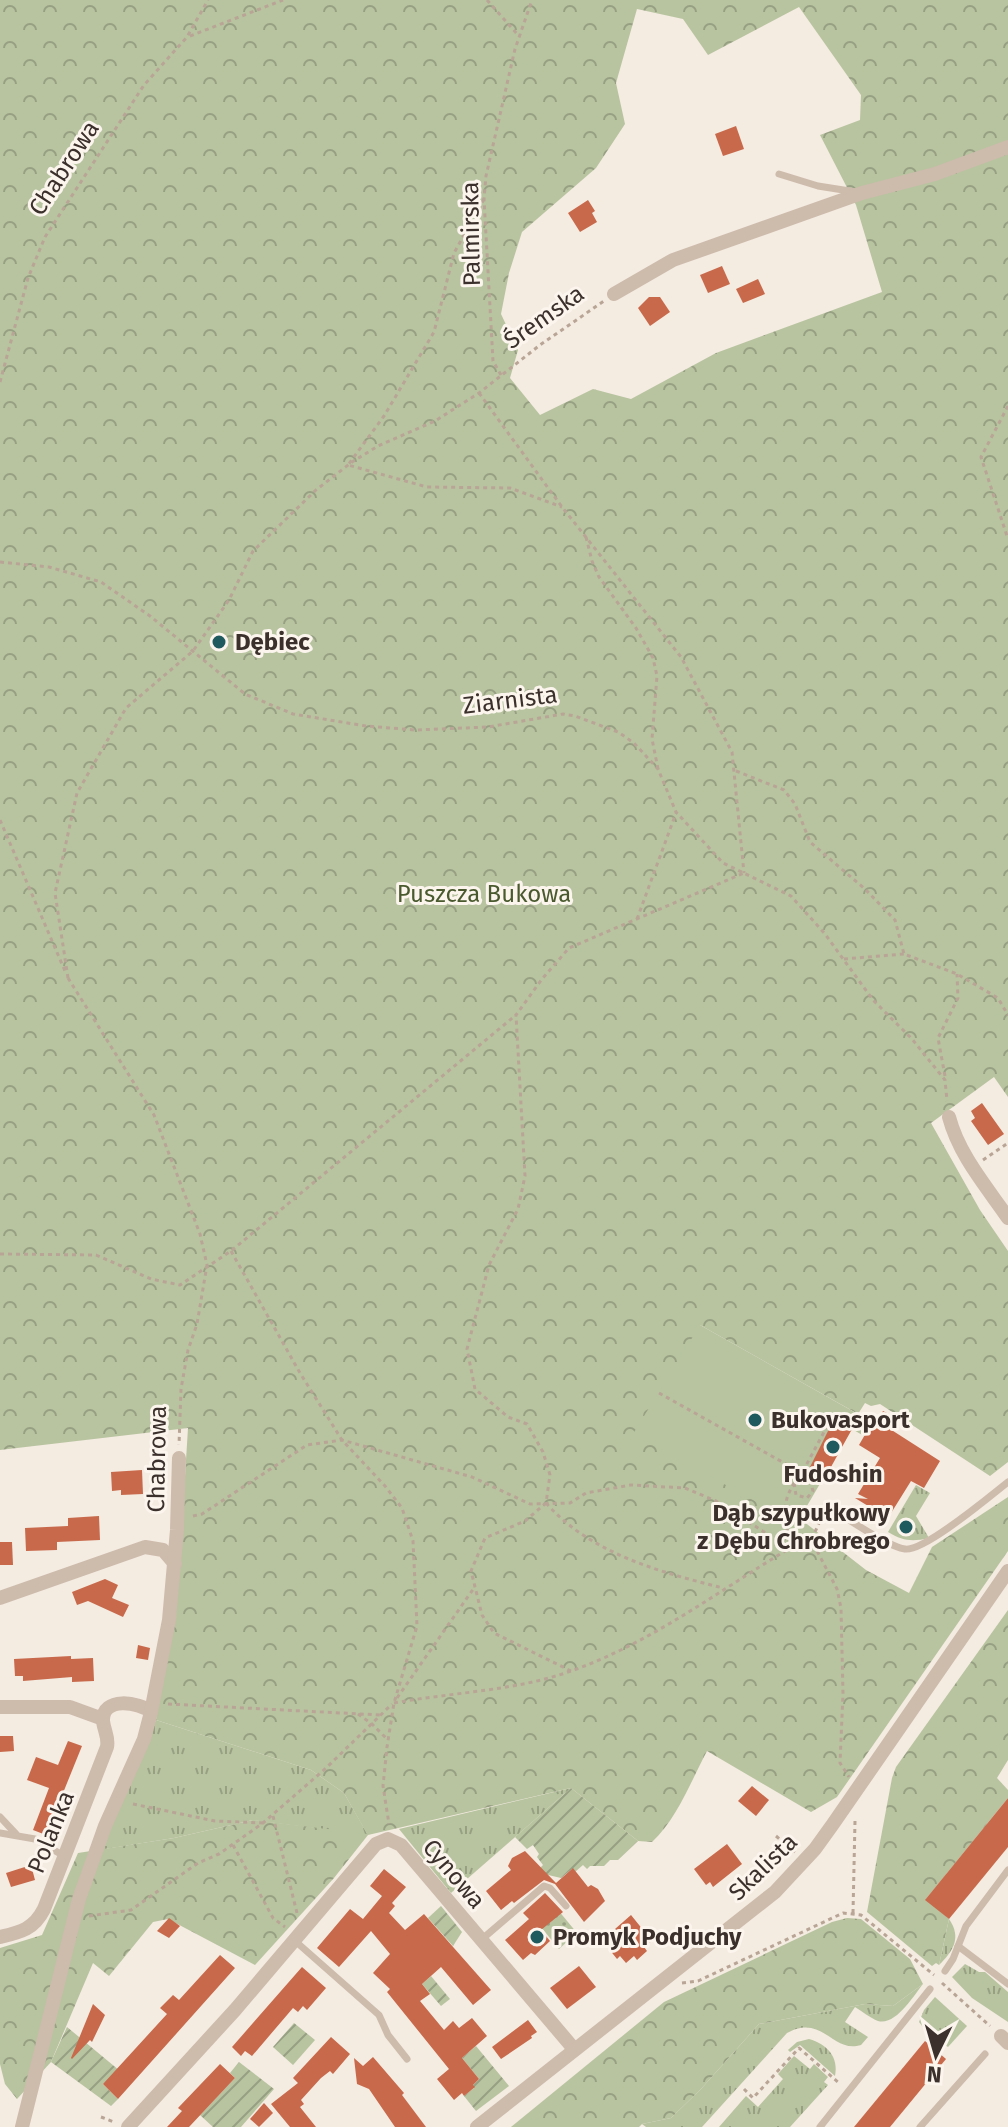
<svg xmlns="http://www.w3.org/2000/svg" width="1008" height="2127" font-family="'Fira Sans',sans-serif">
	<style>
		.grass { fill: url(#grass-tufts) }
		.forest { fill: url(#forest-crowns); fill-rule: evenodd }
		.park { fill: url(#park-dots) }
		.garden { fill: url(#garden-furrows) }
		.pitch { fill: #b8c4a0 }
		.building { fill: #c8694b }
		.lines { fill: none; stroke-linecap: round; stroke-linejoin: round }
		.path { stroke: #b9a596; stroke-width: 3; stroke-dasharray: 4 4; stroke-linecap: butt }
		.service { stroke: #cdbbac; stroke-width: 7 }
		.minor { stroke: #cdbbac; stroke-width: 14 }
		.poi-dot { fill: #1f5a5e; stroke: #fbf5ee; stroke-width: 3 }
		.labels { text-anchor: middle; stroke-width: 6; stroke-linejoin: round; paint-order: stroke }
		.street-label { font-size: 24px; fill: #3b302b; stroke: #fbf5ee }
		.poi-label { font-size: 24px; font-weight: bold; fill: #3b302b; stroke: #fbf5ee; text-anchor: start }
		.park-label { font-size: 24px; fill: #4a5a2e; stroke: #fbf5ee }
	</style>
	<defs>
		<pattern id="grass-tufts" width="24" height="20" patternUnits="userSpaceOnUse" patternTransform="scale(2)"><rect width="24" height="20" fill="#b8c4a0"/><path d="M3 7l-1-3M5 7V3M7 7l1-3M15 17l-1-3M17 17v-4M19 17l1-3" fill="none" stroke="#97a083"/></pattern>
		<pattern id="forest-crowns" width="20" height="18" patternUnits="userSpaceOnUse" patternTransform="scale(2)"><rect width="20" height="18" fill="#b8c4a0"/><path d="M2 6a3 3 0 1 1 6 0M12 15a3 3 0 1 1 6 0" fill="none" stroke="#97a083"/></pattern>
		<pattern id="park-dots" width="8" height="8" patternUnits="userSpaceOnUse" patternTransform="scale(2)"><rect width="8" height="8" fill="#b8c4a0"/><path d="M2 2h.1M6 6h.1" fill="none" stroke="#97a083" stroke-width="1.8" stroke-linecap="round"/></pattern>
		<pattern id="garden-furrows" width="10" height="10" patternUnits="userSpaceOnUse" patternTransform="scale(2)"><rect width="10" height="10" fill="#b8c4a0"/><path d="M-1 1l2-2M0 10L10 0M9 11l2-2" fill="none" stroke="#97a083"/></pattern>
	</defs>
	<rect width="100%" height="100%" fill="#f4ebe1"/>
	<g class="grass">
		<path d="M 916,1485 L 930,1493 L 916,1516 L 929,1538 C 912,1542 903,1541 888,1532 Z"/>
		<path d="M 156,1720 L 311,1770 L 344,1793 L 368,1835 L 253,1820 L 174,1838 L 99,1850 Z"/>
		<path d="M 571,1788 L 451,1893 L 399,1829 Z"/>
		<path d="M 949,1919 C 962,1938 953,1951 939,1965 Z"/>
		<path d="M 965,1964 L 979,1972 L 985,1972 L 1008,1992 L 1008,2022 L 972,1998 L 952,1977 Z"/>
		<path d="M 923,1984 C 914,1995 896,2026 878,2021 C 870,2018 862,2011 855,2007 L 845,2022 L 868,2037 L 861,2045 C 832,2054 823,2013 787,2033 L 702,2127 L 646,2127 L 642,2124 L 671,2118 L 701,2089 L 759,2024 L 865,2004 L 893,2006 Z"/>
		<path d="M 935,1997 L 967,2026 L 948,2047 L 927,2032 L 919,2022 L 924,2010 Z"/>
		<path d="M 809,2039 C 827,2044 839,2057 835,2076 L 800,2045 L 790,2052 L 788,2050 L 797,2042 Z"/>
		<path d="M 794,2056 L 810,2069 L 814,2064 L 828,2077 L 824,2082 L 828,2085 L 790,2127 L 719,2127 L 746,2096 L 758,2107 L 783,2079 L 778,2074 Z"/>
	</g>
	<g class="forest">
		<path d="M 0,0 L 1008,0 L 1008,1097 L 994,1077 L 931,1123 L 980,1210 L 1008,1251 L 1008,1462 L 990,1476 L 880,1404 L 871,1406 L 865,1403 L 858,1414 L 700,1325 L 784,1517 L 794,1514 L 866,1570 L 909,1593 L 932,1547 L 1008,1497 L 1008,1551 L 837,1797 L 811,1812 L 707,1751 C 691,1781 677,1819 652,1842 L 638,1841 L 571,1788 L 368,1835 L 334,1878 L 255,1965 L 168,1919 L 153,1922 L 109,1976 L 93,1963 L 51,2062 L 17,2099 L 5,2084 L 0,2064 L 0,1948 L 42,1935 L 78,1853 L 174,1838 L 253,1820 L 367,1834 L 344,1793 L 311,1770 L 156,1720 L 180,1557 L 188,1428 L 0,1450 ZM 799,7 L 861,95 L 860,120 L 820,135 L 856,205 L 882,292 L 716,353 L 631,399 L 593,389 L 540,415 L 510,378 L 518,350 L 501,314 L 509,273 L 522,232 L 596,168 L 625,124 L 616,83 L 637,9 L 683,19 L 708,55 Z"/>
		<path d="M 1008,1610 L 1008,1760 L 997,1778 L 1008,1790 L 1008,1798 L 926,1899 L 949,1919 L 939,1965 L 936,1963 L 932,1966 L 867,1912 L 892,1778 L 896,1767 Z"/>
		<path d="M 847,1918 L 861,1919 L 910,1959 L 923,1984 L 893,2006 L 865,2004 L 759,2024 L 701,2089 L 671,2118 L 642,2124 L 639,2127 L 511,2127 L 664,2002 L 832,1922 Z"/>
	</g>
	<path class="park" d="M 558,1910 L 577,1933 L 559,1949 L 540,1926 Z"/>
	<g class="garden">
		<path d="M 571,1788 L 638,1841 L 618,1860 L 610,1860 L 604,1866 L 590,1866 L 587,1869 L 583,1865 L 575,1872 L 572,1869 L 561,1878 L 544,1874 L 539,1869 L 543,1865 L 537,1857 L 539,1854 L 533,1845 L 527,1849 L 515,1837 Z"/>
		<path d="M 441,1906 L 462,1932 L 453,1946 L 428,1918 Z"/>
		<path d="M 431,1976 L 450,1999 L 441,2006 L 422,1984 Z"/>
		<path d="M 294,2023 L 315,2040 L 293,2065 L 273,2047 Z"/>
		<path d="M 67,2027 L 120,2071 L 103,2084 L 118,2099 L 111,2106 L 51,2062 Z"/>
		<path d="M 476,2046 L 509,2086 L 476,2111 L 464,2096 L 474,2088 L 473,2085 L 479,2079 L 462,2058 Z"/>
		<path d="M 239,2062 L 274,2089 L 241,2127 L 213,2127 L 200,2115 L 235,2078 L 230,2073 Z"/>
	</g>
	<path class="pitch" d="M 700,1325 L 872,1422 L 864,1436 L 852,1429 L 804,1511 L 784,1517 L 633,1434 Z"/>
	<g class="building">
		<path d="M 736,126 L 744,149 L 723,156 L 715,134 Z"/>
		<path d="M 588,200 L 595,211 L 592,213 L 597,222 L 580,232 L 568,213 Z"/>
		<path d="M 722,266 L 730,284 L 708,293 L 700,275 Z"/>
		<path d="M 758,279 L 765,294 L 743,303 L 736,289 Z"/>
		<path d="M 649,297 L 660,297 L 670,312 L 650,326 L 638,308 Z"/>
		<path d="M 982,1103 L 1004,1134 L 988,1145 L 971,1121 L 975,1118 L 971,1111 Z"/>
		<path d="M 883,1411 L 897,1418 L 890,1429 L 940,1461 L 924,1488 L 911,1481 L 888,1518 L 855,1498 L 868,1499 L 858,1494 L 880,1458 L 859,1445 L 870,1426 L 873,1428 Z"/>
		<path d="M 834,1419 L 852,1429 L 826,1476 L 810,1467 Z"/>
		<path d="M 142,1470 L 143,1494 L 121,1495 L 121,1490 L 112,1491 L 111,1472 Z"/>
		<path d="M 99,1516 L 100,1540 L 57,1542 L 57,1550 L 26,1551 L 25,1528 L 68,1526 L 68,1518 Z"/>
		<path d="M 0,1542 L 12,1542 L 13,1565 L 0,1565 Z"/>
		<path d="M 105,1579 L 118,1585 L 112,1598 L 129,1605 L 123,1617 L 88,1601 L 77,1605 L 72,1592 Z"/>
		<path d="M 138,1645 L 150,1648 L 148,1660 L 136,1658 Z"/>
		<path d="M 71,1656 L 71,1659 L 93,1658 L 94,1681 L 72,1682 L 72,1677 L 23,1681 L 23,1676 L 15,1676 L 14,1659 Z"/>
		<path d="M 0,1736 L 13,1736 L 14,1751 L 0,1752 Z"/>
		<path d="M 68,1741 L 82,1746 L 46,1835 L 33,1830 L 49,1788 L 27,1780 L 36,1757 L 58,1765 Z"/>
		<path d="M 752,1786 L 769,1800 L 756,1816 L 738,1801 Z"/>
		<path d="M 1008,1798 L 1008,1847 L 949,1919 L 925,1900 Z"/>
		<path d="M 727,1844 L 742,1864 L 713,1887 L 710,1882 L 706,1885 L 694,1869 Z"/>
		<path d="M 525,1851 L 556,1883 L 573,1868 L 588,1887 L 591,1885 L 598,1889 L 605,1901 L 584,1922 L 555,1884 L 544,1880 L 514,1903 L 512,1901 L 501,1910 L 486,1891 L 511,1870 L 508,1866 L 512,1858 Z"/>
		<path d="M 31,1865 L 35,1880 L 11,1887 L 6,1873 Z"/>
		<path d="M 384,1869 L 406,1887 L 392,1903 L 395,1906 L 389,1913 L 405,1930 L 424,1914 L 491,1990 L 473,2005 L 441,1967 L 422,1984 L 430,1994 L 420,2001 L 444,2030 L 453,2021 L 459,2028 L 472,2018 L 487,2036 L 462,2058 L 479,2079 L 473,2085 L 475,2087 L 464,2096 L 462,2093 L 454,2100 L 437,2079 L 449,2069 L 387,1992 L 390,1989 L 373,1973 L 390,1954 L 371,1931 L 339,1967 L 317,1948 L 350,1909 L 363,1919 L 382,1896 L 370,1886 Z"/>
		<path d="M 545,1893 L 563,1912 L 541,1930 L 550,1941 L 535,1955 L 531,1953 L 523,1960 L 505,1940 L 529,1919 L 523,1913 Z"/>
		<path d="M 631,1915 L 652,1941 L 644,1947 L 647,1951 L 637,1960 L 634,1956 L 626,1963 L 620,1956 L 617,1959 L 605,1944 L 617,1935 L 615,1929 Z"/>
		<path d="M 169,1918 L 180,1926 L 169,1938 L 157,1931 Z"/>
		<path d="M 220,1955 L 235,1968 L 118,2099 L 103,2084 L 167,2014 L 160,2008 L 173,1995 L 179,2000 Z"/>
		<path d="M 579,1966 L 596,1987 L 567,2009 L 550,1988 Z"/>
		<path d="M 302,1967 L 326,1988 L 307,2010 L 303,2006 L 298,2012 L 293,2008 L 252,2056 L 245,2051 L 241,2056 L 232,2047 Z"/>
		<path d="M 93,2004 L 105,2015 L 92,2042 L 90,2040 L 72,2059 L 71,2058 Z"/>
		<path d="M 528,2020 L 537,2032 L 531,2036 L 532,2038 L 501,2059 L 492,2047 Z"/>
		<path d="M 331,2037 L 350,2054 L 333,2074 L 330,2071 L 321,2078 L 301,2100 L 304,2104 L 300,2107 L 316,2127 L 290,2127 L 271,2104 L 298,2083 L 293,2078 Z"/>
		<path d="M 925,2041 L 946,2059 L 890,2127 L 854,2127 Z"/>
		<path d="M 373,2057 L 404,2093 L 402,2095 L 426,2127 L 395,2127 L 369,2089 L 357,2084 L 354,2058 L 363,2066 Z"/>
		<path d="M 220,2064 L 235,2078 L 189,2127 L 167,2127 L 182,2111 L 178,2108 Z"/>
		<path d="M 264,2103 L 273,2113 L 259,2127 L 250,2119 Z"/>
	</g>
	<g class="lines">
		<g class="path">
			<path d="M 487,0 L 519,36"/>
			<path d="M 190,36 L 283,0"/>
			<path d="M 484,199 L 454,253 L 434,332 L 384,416 L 348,465 L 427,487 L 510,488 L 562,507"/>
			<path d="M 501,375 L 493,361 L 484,199 L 486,176 L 515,49 L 532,0"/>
			<path d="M 0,382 L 28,278 L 45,237 L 144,85 L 187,37 L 208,0"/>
			<path d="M 479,393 L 562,507 L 681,657 L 732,752 L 744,873"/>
			<path d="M 1008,406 L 981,457 L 1008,539"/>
			<path d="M 586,537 L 592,561 L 599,577 L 636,628 L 653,658 L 657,676 L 652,739 L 658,769"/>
			<path d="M 0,562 L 49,567 L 101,582 L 150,616 L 245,694 L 293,714 L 366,726 L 415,730 L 488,727 L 563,714 L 575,716 L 618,732 L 634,743 L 658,769 L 676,812 L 723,863 L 791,896 L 825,934 L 873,1000 L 912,1039 L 945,1080 L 947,1101"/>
			<path d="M 736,771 L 784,790 L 795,804 L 810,842 L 865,889 L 895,920 L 904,954 L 957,974 L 998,998 L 1008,1015"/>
			<path d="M 0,820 L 65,971"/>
			<path d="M 637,919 L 676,813"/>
			<path d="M 844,959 L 904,954"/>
			<path d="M 68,978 L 55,893 L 77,793 L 126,708 L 193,651 L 229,600 L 253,551 L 316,490 L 352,462 L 378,446 L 435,421 L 479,393 L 540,345 L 604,301"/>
			<path d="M 68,978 L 154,1115 L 200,1234 L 207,1265 L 197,1324 L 188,1350 L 181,1389 L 179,1445"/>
			<path d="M 945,1076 L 938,1038 L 958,998 L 957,974"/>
			<path d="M 983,1160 L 1008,1143"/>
			<path d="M 231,1251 L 300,1373 L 342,1440 L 385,1486 L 402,1508 L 413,1541 L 417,1626 L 394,1703 L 387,1747 L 383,1786 L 389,1824"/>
			<path d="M 0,1254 L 96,1255 L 151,1279 L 180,1285 L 231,1251 L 516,1015"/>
			<path d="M 659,1393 L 802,1473 C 777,1503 787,1513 789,1548"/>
			<path d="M 822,1482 L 802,1473 L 832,1417"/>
			<path d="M 794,1483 L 796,1495 L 807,1498 L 813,1491 L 809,1477"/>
			<path d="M 546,1503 C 591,1554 660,1572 723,1588"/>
			<path d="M 193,1516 L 202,1514 L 307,1445 L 342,1440 L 472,1477 L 530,1504 L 570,1503 L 586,1493 L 631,1485 L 685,1488 L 716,1501 L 789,1548"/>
			<path d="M 820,1521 L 814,1534 L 815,1547 L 837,1589 L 841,1608 L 843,1694 L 840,1763 L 849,1777"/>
			<path d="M 571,1671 L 494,1633 L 482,1615 L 471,1571 L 485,1538 L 525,1521 L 546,1503 L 550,1475 L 543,1452 L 527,1424 L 508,1417 L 475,1389 L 467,1349 L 489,1265 L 518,1209 L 525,1176 L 516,1015 L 542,979 L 569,948 L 744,873"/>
			<path d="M 397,1698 L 474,1588"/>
			<path d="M 394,1703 C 454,1692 517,1691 574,1670 C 660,1639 734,1579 814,1534"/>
			<path d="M 168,1704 L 380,1715"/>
			<path d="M 358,1714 L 372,1724 L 388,1740"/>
			<path d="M 133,1804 L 215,1821 L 263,1823"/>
			<path d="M 273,1816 L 297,1913"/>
			<path d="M 776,1836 L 795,1852"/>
			<path d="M 233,1845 L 273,1918 L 285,1927"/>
			<path d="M 853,1913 L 855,1821"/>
			<path d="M 89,1916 L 131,1910 L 198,1863 L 219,1854 L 263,1823 L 325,1769 L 392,1704"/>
			<path d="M 682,1983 L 698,1981 L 843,1913 L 861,1915 L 934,1975"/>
			<path d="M 942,1983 L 990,2026"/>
			<path d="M 744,2089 L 753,2098 L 799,2048 L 839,2083"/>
			<path d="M 101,2117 L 114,2122"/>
		</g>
		<g class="service">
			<path d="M 779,174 L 818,186 L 856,192"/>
			<path d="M 829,1507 C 845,1517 888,1547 905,1549 C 924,1552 990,1496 1008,1482"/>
			<path d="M 0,1817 L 16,1834"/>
			<path d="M 0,1833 L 35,1839 L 64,1856"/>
			<path d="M 294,1940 L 379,2015 L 388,2035 L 407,2059"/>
			<path d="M 481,1940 L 544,1886 L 550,1888 L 566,1906"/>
			<path d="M 958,1946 L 1008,1984"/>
			<path d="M 945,1971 L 953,1959 L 966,1926 L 1008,1870"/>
			<path d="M 820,2127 L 930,1989"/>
			<path d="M 920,2127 L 985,2054"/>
		</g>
		<g class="minor">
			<path d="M 614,294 L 673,260 L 862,193 L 935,174 L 1008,147"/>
			<path d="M 949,1117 C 959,1155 986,1186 1008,1218"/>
			<path d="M 0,1598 L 145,1547 L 163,1550 L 175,1564"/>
			<path d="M 0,1707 L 70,1707 L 103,1719"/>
			<path d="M 0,1937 C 21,1932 34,1929 44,1909 L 107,1747 C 109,1737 104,1731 103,1721 C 102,1696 139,1702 151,1712"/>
			<path d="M 1001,2036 L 1008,2043"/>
			<path d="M 22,2127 L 79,1899 L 105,1826 L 144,1739 L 151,1712 L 169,1620 L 177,1530 L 179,1458"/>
			<path d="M 128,2127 L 235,2010 L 376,1844 L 388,1839 L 401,1845 L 574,2049"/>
			<path d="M 477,2127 L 775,1892 L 815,1849 L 833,1824 L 1008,1571"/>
		</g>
	</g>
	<g class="poi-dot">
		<circle cx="219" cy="642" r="8"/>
		<circle cx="755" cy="1420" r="8"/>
		<circle cx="833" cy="1447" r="8"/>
		<circle cx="906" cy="1527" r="8"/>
		<circle cx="537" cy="1937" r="8"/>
	</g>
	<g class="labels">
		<g class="street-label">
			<text transform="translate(64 168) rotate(-57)" y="8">Chabrowa</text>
			<text transform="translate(471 234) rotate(-91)" y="8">Palmirska</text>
			<text transform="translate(544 317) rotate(-35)" y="8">Śremska</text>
			<text transform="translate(510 700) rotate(-7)" y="8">Ziarnista</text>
			<text transform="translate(157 1459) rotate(-89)" y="8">Chabrowa</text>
			<text transform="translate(51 1832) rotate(-68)" y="8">Polanka</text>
			<text transform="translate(763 1867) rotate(-44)" y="8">Skalista</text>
			<text transform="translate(454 1874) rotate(50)" y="8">Cynowa</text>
		</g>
		<g class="poi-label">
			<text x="235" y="650">Dębiec</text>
			<text x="771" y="1428">Bukovasport</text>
			<text x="833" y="1482" text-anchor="middle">Fudoshin</text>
			<text x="890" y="1521" text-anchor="end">Dąb szypułkowy<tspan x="890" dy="28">z Dębu Chrobrego</tspan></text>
			<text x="553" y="1945">Promyk Podjuchy</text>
		</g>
		<g class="park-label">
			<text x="484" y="902">Puszcza Bukowa</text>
		</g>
	</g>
	<g transform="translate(936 2055) rotate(185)" stroke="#fbf5ee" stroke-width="6" paint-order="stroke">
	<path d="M0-6L14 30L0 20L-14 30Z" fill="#3b302b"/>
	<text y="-12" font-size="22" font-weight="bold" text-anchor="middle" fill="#3b302b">N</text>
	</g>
</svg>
